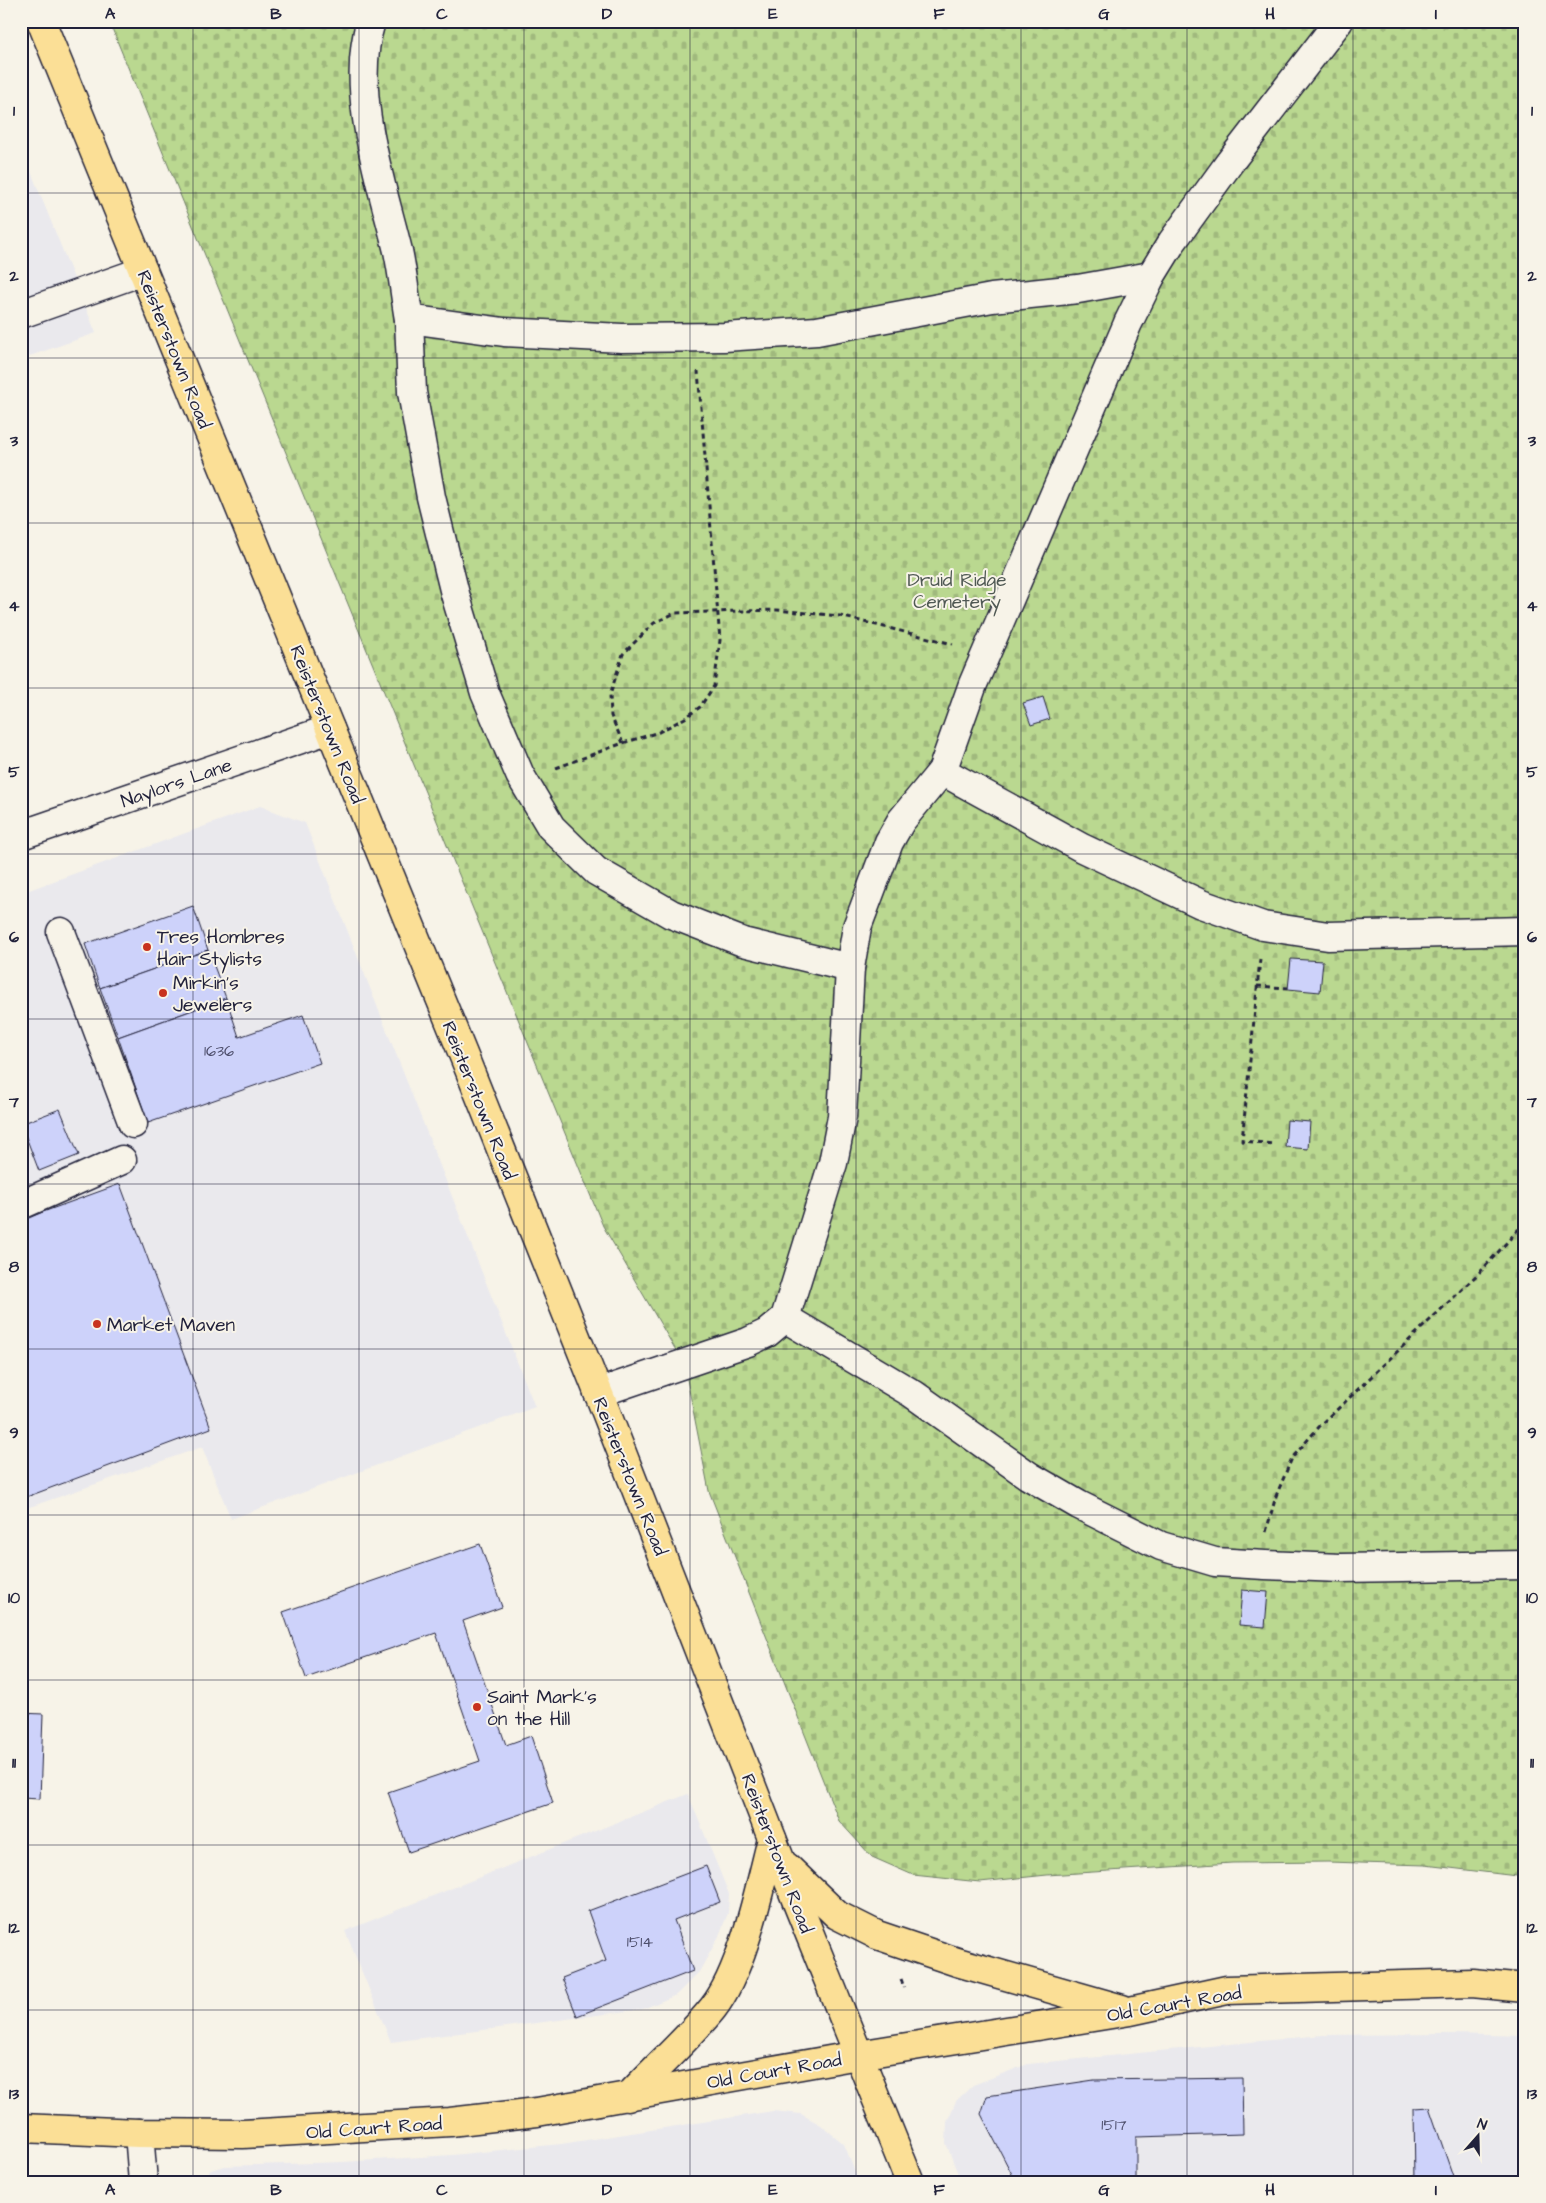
<svg xmlns="http://www.w3.org/2000/svg" width="1546" height="2203" font-family="'Architects Daughter',sans-serif">
	<style>
		.built { fill: #eae9ed }
		.cemetery { fill: url(#cemetery-stones); stroke: #6e7d66 }
		.building { fill: #cdd2fa; stroke: #22223b }
		.lines { fill: none; stroke-linecap: round; stroke-linejoin: round }
		.minor-casing { stroke: #22223b; stroke-width: 31 }
		.major-casing { stroke: #22223b; stroke-width: 31 }
		.path { stroke: #22223b; stroke-width: 3; stroke-dasharray: 5 4; stroke-linecap: butt }
		.minor { stroke: #f7f3e8; stroke-width: 28 }
		.major { stroke: #fbdf96; stroke-width: 28 }
		.grid { fill: none; stroke: #22223b; stroke-width: 1; stroke-opacity: 0.55 }
		.poi-dot { fill: #c8321e; stroke: #f7f3e8; stroke-width: 2 }
		.labels { text-anchor: middle; stroke-width: 4; stroke-linejoin: round; paint-order: stroke }
		.number-label { font-size: 16px; fill: #4d4e6b }
		.street-label { font-size: 19px; fill: #22223b; stroke: #f7f3e8 }
		.park-label { font-size: 19px; fill: #505954; stroke: #f7f3e8 }
		.poi-label { font-size: 19px; fill: #22223b; stroke: #f7f3e8; text-anchor: start }
		.neatline { fill: none; stroke: #22223b; stroke-width: 2 }
		.grid-label { font-size: 16px; text-anchor: middle; font-weight: bold; fill: #22223b }
	</style>
	<defs>
		<pattern id="cemetery-stones" width="16" height="16" patternUnits="userSpaceOnUse" patternTransform="scale(1.25)"><rect width="16" height="16" fill="#bad890"/><path d="M2 7V4a2 2 0 0 1 4 0v3zM10 15v-3a2 2 0 0 1 4 0v3z" fill="#a0b97d"/></pattern>
	</defs>
	<rect width="100%" height="100%" fill="#f7f3e8"/>
	<filter id="ink" filterUnits="userSpaceOnUse"><feTurbulence type="fractalNoise" baseFrequency=".02" numOctaves="2"/><feDisplacementMap in="SourceGraphic" scale="10" xChannelSelector="R" yChannelSelector="G"/><feConvolveMatrix kernelMatrix="1 2 1 2 8 2 1 2 1" color-interpolation-filters="sRGB"/></filter>
	<g filter="url(#ink)">
		<g class="built">
			<path d="M 21,147 L 96,333 L 21,359 Z"/>
			<path d="M 260,806 L 305,823 L 535,1407 L 231,1519 L 202,1447 L 21,1510 L 21,893 Z"/>
			<path d="M 688,1794 L 729,1894 L 728,1913 L 718,1938 L 699,1972 L 676,1995 L 643,2009 L 391,2042 L 345,1931 Z"/>
			<path d="M 1449,2034 L 1525,2036 L 1525,2182 L 961,2182 L 946,2143 L 947,2122 L 956,2101 L 973,2085 L 1028,2064 L 1322,2035 Z"/>
			<path d="M 773,2111 L 801,2114 L 821,2125 L 844,2144 L 859,2182 L 198,2182 L 211,2170 L 225,2166 L 343,2162 L 452,2155 L 561,2144 Z"/>
		</g>
		<path class="cemetery" d="M 109,21 L 1525,21 L 1525,1877 L 1425,1865 L 1328,1862 L 1232,1863 L 1047,1875 L 980,1882 L 913,1875 L 872,1857 L 839,1821 L 709,1491 L 684,1364 L 603,1226 Z"/>
		<g class="building">
			<path d="M 1043,697 L 1050,719 L 1031,725 L 1023,703 Z"/>
			<path d="M 193,906 L 208,950 L 100,988 L 85,944 Z"/>
			<path d="M 208,950 L 226,998 L 118,1037 L 100,988 Z"/>
			<path d="M 1291,959 L 1323,961 L 1320,992 L 1288,989 Z"/>
			<path d="M 226,998 L 239,1037 L 303,1015 L 320,1063 L 148,1123 L 118,1037 Z"/>
			<path d="M 60,1109 L 79,1155 L 39,1171 L 21,1124 Z"/>
			<path d="M 1287,1120 L 1310,1122 L 1308,1149 L 1285,1147 Z"/>
			<path d="M 120,1184 L 211,1428 L 21,1499 L 21,1220 Z"/>
			<path d="M 480,1544 L 502,1607 L 463,1621 L 506,1745 L 531,1736 L 553,1803 L 409,1852 L 388,1792 L 480,1761 L 436,1633 L 306,1678 L 283,1612 Z"/>
			<path d="M 1242,1590 L 1268,1592 L 1265,1627 L 1239,1625 Z"/>
			<path d="M 21,1713 L 43,1714 L 40,1799 L 21,1798 Z"/>
			<path d="M 706,1866 L 720,1902 L 674,1920 L 693,1971 L 577,2016 L 562,1978 L 606,1961 L 588,1911 Z"/>
			<path d="M 1242,2078 L 1243,2134 L 1136,2137 L 1136,2182 L 1016,2182 L 981,2114 L 987,2096 L 1094,2080 Z"/>
			<path d="M 1429,2107 L 1455,2182 L 1415,2182 L 1414,2108 Z"/>
		</g>
		<g class="lines">
			<defs>
				<g id="minor">
					<path d="M 371,21 C 349,91 381,181 398,251 C 403,274 405,297 409,319 L 504,332 L 622,338 L 724,337 L 817,331 L 992,298 L 1078,289 L 1151,276"/>
					<path d="M 21,314 L 143,271"/>
					<path d="M 409,319 L 412,392 L 431,497 L 455,594 L 485,693 L 520,775 L 551,827 L 596,871 L 671,914 L 743,942 L 850,968"/>
					<path d="M 942,771 L 1082,848 L 1201,904 L 1263,926 L 1328,936 L 1525,931"/>
					<path d="M 21,835 L 330,729"/>
					<path d="M 61,932 L 133,1124"/>
					<path d="M 21,1205 L 122,1160"/>
					<path d="M 785,1318 L 913,1394 L 1029,1476 L 1079,1505 L 1161,1546 L 1215,1562 L 1265,1565 L 1341,1568 L 1525,1565"/>
					<path d="M 598,1393 L 748,1342 L 767,1333 L 785,1318 L 833,1163 L 842,1117 L 850,968 L 857,927 L 889,842 L 901,821 L 942,771 L 973,684 L 1128,323 L 1151,276 L 1172,242 L 1230,162 L 1339,21"/>
					<path d="M 139,2133 L 143,2182"/>
				</g>
				<g id="major">
					<path d="M 41,21 L 465,1059 L 606,1412 L 798,1905 L 910,2182"/>
					<path d="M 787,1867 L 837,1915 L 877,1935 L 957,1962 L 1122,2009"/>
					<path d="M 628,2097 C 656,2067 688,2039 713,2008 C 743,1970 760,1886 772,1839"/>
					<path d="M 21,2128 L 139,2133 L 243,2134 L 450,2122 L 537,2112 L 858,2055 L 1130,2011 L 1227,1990 L 1472,1983 L 1525,1988"/>
				</g>
			</defs>
			<use href="#minor" class="minor-casing"/>
			<use href="#major" class="major-casing"/>
			<g class="path">
				<path d="M 623,743 L 611,716 L 610,695 L 623,654 L 654,623 L 675,613 L 777,610 L 840,616 L 953,644"/>
				<path d="M 556,768 L 623,743 L 659,732 L 685,718 L 700,707 L 714,686 L 720,640 L 698,371"/>
				<path d="M 1260,959 L 1242,1141 L 1275,1144"/>
				<path d="M 1257,986 L 1288,988"/>
				<path d="M 1266,1532 L 1276,1496 L 1292,1458 L 1319,1427 L 1482,1270 L 1525,1222"/>
				<path d="M 901,1979 L 904,1988"/>
			</g>
			<use href="#minor" class="minor"/>
			<use href="#major" class="major"/>
		</g>
	</g>
	<path class="grid" d="M 193,21 L 193,2182M 359,21 L 359,2182M 524,21 L 524,2182M 690,21 L 690,2182M 856,21 L 856,2182M 1021,21 L 1021,2182M 1187,21 L 1187,2182M 1353,21 L 1353,2182M 21,193 L 1525,193M 21,358 L 1525,358M 21,523 L 1525,523M 21,688 L 1525,688M 21,854 L 1525,854M 21,1019 L 1525,1019M 21,1184 L 1525,1184M 21,1349 L 1525,1349M 21,1515 L 1525,1515M 21,1680 L 1525,1680M 21,1845 L 1525,1845M 21,2010 L 1525,2010"/>
	<g class="poi-dot">
		<circle cx="147" cy="947" r="5"/>
		<circle cx="163" cy="993" r="5"/>
		<circle cx="97" cy="1324" r="5"/>
		<circle cx="477" cy="1707" r="5"/>
	</g>
	<g class="labels">
		<g class="number-label">
			<text x="219" y="1056">1636</text>
			<text x="640" y="1947">1514</text>
			<text x="1114" y="2130">1517</text>
		</g>
		<g class="street-label">
			<text transform="translate(175 349) rotate(68)" y="7">Reisterstown Road</text>
			<text transform="translate(328 724) rotate(68)" y="7">Reisterstown Road</text>
			<text transform="translate(176 782) rotate(-19)" y="7">Naylors Lane</text>
			<text transform="translate(480 1100) rotate(68)" y="7">Reisterstown Road</text>
			<text transform="translate(631 1476) rotate(68)" y="7">Reisterstown Road</text>
			<text transform="translate(778 1853) rotate(69)" y="7">Reisterstown Road</text>
			<text transform="translate(1174 2003) rotate(-10)" y="7">Old Court Road</text>
			<text transform="translate(774 2070) rotate(-10)" y="7">Old Court Road</text>
			<text transform="translate(374 2127) rotate(-4)" y="7">Old Court Road</text>
		</g>
		<g class="park-label">
			<text x="957" y="586">Druid Ridge<tspan x="957" dy="22">Cemetery</tspan></text>
		</g>
		<g class="poi-label">
			<text x="157" y="943">Tres Hombres<tspan x="157" dy="22">Hair Stylists</tspan></text>
			<text x="173" y="989">Mirkin's<tspan x="173" dy="22">Jewelers</tspan></text>
			<text x="107" y="1331">Market Maven</text>
			<text x="487" y="1703">Saint Mark's<tspan x="487" dy="22">on the Hill</tspan></text>
		</g>
	</g>
	<rect width="1546" height="2203" fill="none" stroke="#f7f3e8" stroke-width="55"/>
	<g transform="translate(1478 2136) rotate(20)" stroke="#f7f3e8" stroke-width="4" paint-order="stroke">
	<path d="M0-4L9 19L0 12L-9 19Z" fill="#22223b"/>
	<text y="-8" font-size="14" font-weight="bold" text-anchor="middle" fill="#22223b">N</text>
	</g>
	<rect x="28" y="28" width="1490" height="2148" class="neatline"/>
	<g class="grid-label">
		<text x="110" y="19">A</text>
		<text x="276" y="19">B</text>
		<text x="442" y="19">C</text>
		<text x="607" y="19">D</text>
		<text x="773" y="19">E</text>
		<text x="939" y="19">F</text>
		<text x="1104" y="19">G</text>
		<text x="1270" y="19">H</text>
		<text x="1436" y="19">I</text>
		<text x="14" y="116">1</text>
		<text x="1532" y="116">1</text>
		<text x="14" y="281">2</text>
		<text x="1532" y="281">2</text>
		<text x="14" y="446">3</text>
		<text x="1532" y="446">3</text>
		<text x="14" y="611">4</text>
		<text x="1532" y="611">4</text>
		<text x="14" y="777">5</text>
		<text x="1532" y="777">5</text>
		<text x="14" y="942">6</text>
		<text x="1532" y="942">6</text>
		<text x="14" y="1107">7</text>
		<text x="1532" y="1107">7</text>
		<text x="14" y="1272">8</text>
		<text x="1532" y="1272">8</text>
		<text x="14" y="1438">9</text>
		<text x="1532" y="1438">9</text>
		<text x="14" y="1603">10</text>
		<text x="1532" y="1603">10</text>
		<text x="14" y="1768">11</text>
		<text x="1532" y="1768">11</text>
		<text x="14" y="1933">12</text>
		<text x="1532" y="1933">12</text>
		<text x="14" y="2099">13</text>
		<text x="1532" y="2099">13</text>
		<text x="110" y="2195">A</text>
		<text x="276" y="2195">B</text>
		<text x="442" y="2195">C</text>
		<text x="607" y="2195">D</text>
		<text x="773" y="2195">E</text>
		<text x="939" y="2195">F</text>
		<text x="1104" y="2195">G</text>
		<text x="1270" y="2195">H</text>
		<text x="1436" y="2195">I</text>
	</g>
</svg>
